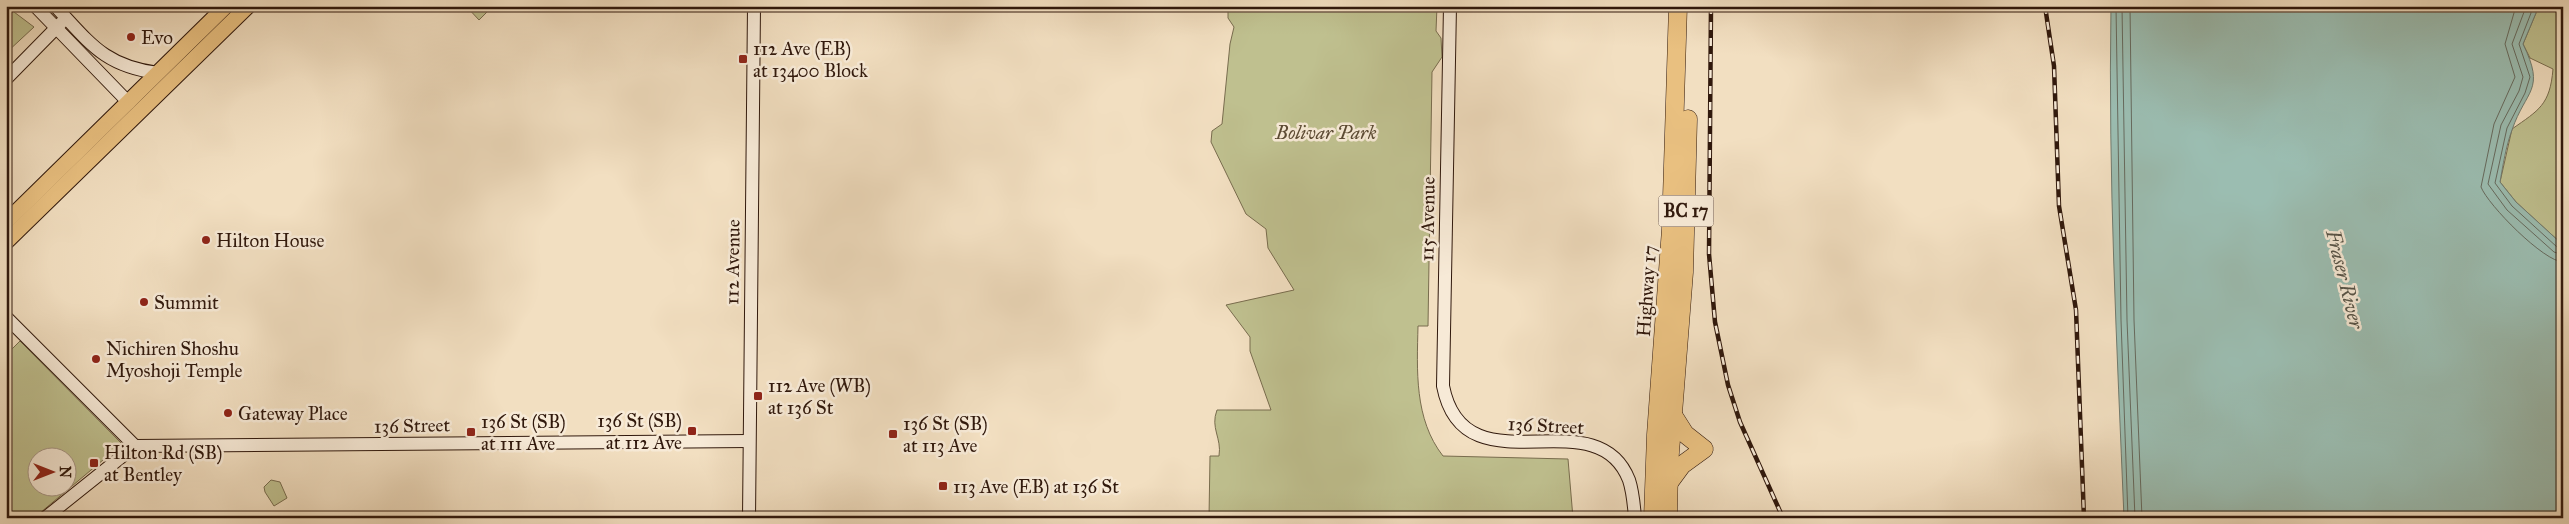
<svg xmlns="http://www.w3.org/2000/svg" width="2569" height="524" font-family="'IM FELL Great Primer',serif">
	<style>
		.green { fill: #bfc08f; stroke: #786c4e; fill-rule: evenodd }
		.water { fill: #9bbdb1; stroke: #707b6f }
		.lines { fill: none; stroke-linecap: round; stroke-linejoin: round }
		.shore { stroke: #666a5e; stroke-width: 1 }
		.secondary-casing { stroke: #30180c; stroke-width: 14 }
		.primary-casing { stroke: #30180c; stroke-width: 17 }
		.highway-casing { stroke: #30180c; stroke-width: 19 }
		.secondary { stroke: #f7ead7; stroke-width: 12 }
		.primary { stroke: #e9c080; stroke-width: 15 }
		.highway { stroke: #e9c080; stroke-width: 18 }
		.rail-casing { stroke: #30180c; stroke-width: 4.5 }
		.rail { stroke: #f7ead7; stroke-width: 2.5; stroke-dasharray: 8; stroke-linecap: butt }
		.poi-dot { fill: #8f2418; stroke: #f7ead7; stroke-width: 2 }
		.labels { text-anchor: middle; stroke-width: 5; stroke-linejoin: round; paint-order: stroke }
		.shield { fill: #f7ead7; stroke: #6c5749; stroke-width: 1 }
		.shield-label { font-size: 18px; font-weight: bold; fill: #30180c }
		.poi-label { font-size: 19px; fill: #30180c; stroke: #f7ead7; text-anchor: start }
		.park-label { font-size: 19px; font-style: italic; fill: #5b4a33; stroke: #f7ead7 }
		.street-label { font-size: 19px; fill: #30180c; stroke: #f7ead7 }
		.water-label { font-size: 20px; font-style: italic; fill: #555246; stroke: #f7ead7 }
	</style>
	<rect width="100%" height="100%" fill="#f2dfc1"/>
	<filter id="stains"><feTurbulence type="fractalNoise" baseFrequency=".004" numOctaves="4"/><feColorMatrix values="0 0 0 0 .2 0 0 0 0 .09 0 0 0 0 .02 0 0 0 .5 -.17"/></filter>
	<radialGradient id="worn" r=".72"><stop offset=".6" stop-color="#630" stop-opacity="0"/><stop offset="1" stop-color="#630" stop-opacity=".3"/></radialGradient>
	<g class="green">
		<path d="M 6,6 L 34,27 L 6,53 Z"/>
		<path d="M 466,6 L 493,6 L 479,20 Z"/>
		<path d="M 1228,6 L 1437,6 L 1436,31 L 1441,38 L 1442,57 L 1432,72 L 1428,326 L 1418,326 C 1417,370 1414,419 1443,456 L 1568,459 L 1573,518 L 1209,518 L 1210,456 L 1219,456 C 1222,438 1210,428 1217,410 L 1271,410 L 1250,351 L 1250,337 L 1226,305 L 1294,290 L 1268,248 L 1266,229 L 1246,214 L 1211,142 L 1212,131 L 1222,124 L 1230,44 L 1234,27 L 1228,18 Z"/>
		<path d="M 2535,6 L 2563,6 L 2563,245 L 2516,202 L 2500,182 L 2512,129 C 2539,110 2550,105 2553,69 L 2530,58 L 2523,44 L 2536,13 Z"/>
		<path d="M 20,341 L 122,444 L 34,518 L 6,518 L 6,355 ZM 38,456 L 68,456 L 68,486 L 38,486 Z"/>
		<path d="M 271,480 L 280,482 L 287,498 L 274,506 L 265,492 L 264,487 Z"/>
	</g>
	<path class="water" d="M 2111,6 L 2535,6 L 2536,13 L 2523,44 C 2546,91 2526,89 2512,130 C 2506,146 2503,165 2500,182 L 2516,202 L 2563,245 L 2563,518 L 2124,518 C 2117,347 2108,177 2111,6 Z"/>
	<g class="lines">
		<g class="shore">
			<path d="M 2116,6 L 2121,320 L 2128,518"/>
			<path d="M 2122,6 L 2127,320 L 2135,518"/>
			<path d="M 2130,6 L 2134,320 L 2142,518"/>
			<path d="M 2516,6 L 2505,44 L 2515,77 L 2494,124 L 2481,187 C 2488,205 2544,262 2563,262"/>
			<path d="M 2524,6 L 2524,12 L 2512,44 L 2523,77 L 2519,91 L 2501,125 L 2488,184 L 2507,210 L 2554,252 L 2563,255"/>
			<path d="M 2530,6 L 2531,13 L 2519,44 L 2530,77 L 2525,93 L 2507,128 L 2495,183 L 2512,206 L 2557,247 L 2563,249"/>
		</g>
		<defs>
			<g id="secondary">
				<path d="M 35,6 L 129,103"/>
				<path d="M 55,6 C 90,43 104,66 158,73"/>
				<path d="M 1450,6 L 1443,386 C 1464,494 1596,395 1629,480 C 1633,492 1634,505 1635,518"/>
				<path d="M 6,79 L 61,23"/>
				<path d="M 6,317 L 135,446"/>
				<path d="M 135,446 L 749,441"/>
				<path d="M 45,518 L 135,446"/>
				<path d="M 749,518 L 754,6"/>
			</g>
			<g id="primary">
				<path d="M 6,222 L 226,6"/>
				<path d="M 6,242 L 248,6"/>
			</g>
			<g id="highway">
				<path d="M 1668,484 L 1682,465 L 1704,449 L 1685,434 L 1673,415"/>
				<path d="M 1653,518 L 1656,435 L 1671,229 L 1678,6"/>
				<path d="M 1668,518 L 1669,465 L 1684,272 L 1688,119"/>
			</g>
		</defs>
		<use href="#secondary" class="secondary-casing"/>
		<use href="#primary" class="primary-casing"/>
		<use href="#highway" class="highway-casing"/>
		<use href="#secondary" class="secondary"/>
		<use href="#primary" class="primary"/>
		<use href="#highway" class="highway"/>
		<defs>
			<g id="rail">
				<path d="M 1711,6 L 1709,254 L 1715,322 L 1728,385 L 1740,422 L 1783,518"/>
				<path d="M 2045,6 L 2054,66 L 2059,206 L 2076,310 L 2084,518"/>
			</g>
		</defs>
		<use href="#rail" class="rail-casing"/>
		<use href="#rail" class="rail"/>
	</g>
	<g class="poi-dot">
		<circle cx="131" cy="37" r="5"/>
		<rect x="738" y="54" width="10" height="10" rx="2.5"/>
		<circle cx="206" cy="240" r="5"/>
		<circle cx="144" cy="302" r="5"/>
		<circle cx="96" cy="359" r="5"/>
		<rect x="753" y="391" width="10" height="10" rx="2.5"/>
		<circle cx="228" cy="413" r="5"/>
		<rect x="687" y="426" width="10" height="10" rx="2.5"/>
		<rect x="466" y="427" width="10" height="10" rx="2.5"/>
		<rect x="888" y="429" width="10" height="10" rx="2.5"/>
		<rect x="89" y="458" width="10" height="10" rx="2.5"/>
		<rect x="938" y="481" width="10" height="10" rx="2.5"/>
	</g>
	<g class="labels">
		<rect class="shield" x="1658.5" y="195.5" width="55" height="31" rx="4"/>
		<g class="shield-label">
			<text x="1686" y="217">BC 17</text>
		</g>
		<g class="poi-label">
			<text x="141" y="44">Evo</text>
			<text x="753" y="55">112 Ave (EB)<tspan x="753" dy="22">at 13400 Block</tspan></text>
			<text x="216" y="247">Hilton House</text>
			<text x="154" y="309">Summit</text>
			<text x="106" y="355">Nichiren Shoshu<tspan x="106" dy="22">Myoshoji Temple</tspan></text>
			<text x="768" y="392">112 Ave (WB)<tspan x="768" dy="22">at 136 St</tspan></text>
			<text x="238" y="420">Gateway Place</text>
			<text x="682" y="427" text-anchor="end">136 St (SB)<tspan x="682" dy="22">at 112 Ave</tspan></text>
			<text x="481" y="428">136 St (SB)<tspan x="481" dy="22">at 111 Ave</tspan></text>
			<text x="903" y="430">136 St (SB)<tspan x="903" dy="22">at 113 Ave</tspan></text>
			<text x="104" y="459">Hilton Rd (SB)<tspan x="104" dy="22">at Bentley</tspan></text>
			<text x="953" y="493">113 Ave (EB) at 136 St</text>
		</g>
		<g class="park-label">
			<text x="1326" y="139">Bolivar Park</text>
		</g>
		<g class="street-label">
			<text transform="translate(1427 219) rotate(-89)" y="7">115 Avenue</text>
			<text transform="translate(732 262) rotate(-89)" y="7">112 Avenue</text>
			<text transform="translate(1646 291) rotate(-86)" y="7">Highway 17</text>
			<text transform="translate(412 425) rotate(-1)" y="7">136 Street</text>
			<text transform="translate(1546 425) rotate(3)" y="7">136 Street</text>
		</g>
		<g class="water-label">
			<text transform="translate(2345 279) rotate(76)" y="7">Fraser River</text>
		</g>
	</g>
	<rect width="2569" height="524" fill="none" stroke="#f2dfc1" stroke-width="25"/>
	<rect x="8" y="8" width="2554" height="509" fill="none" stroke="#30180c" stroke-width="2.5"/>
	<rect x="12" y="12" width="2544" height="499" fill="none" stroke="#30180c"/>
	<g transform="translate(52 472) rotate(90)"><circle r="24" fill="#f7ead7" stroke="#a79686"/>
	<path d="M0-4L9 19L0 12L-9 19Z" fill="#8f2418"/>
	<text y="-8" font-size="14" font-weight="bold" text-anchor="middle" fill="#30180c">N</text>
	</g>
	<rect width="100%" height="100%" filter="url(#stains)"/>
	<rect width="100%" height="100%" fill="url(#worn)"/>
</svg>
